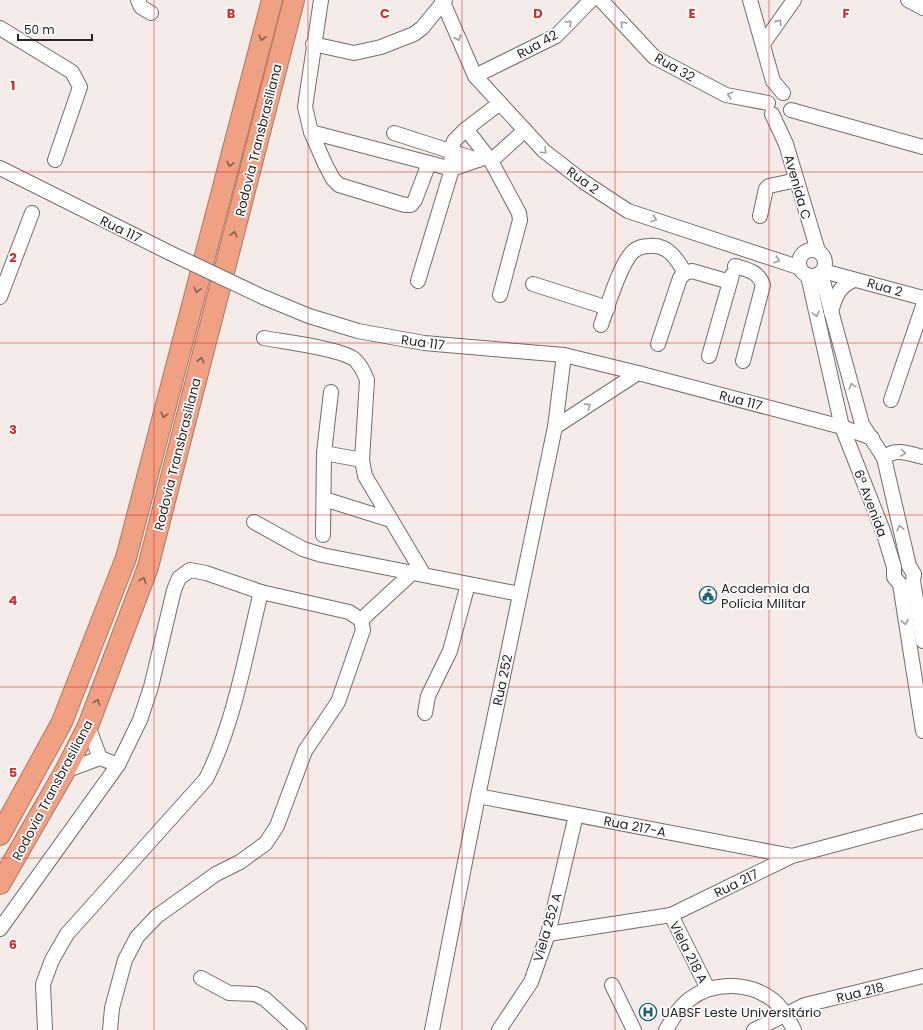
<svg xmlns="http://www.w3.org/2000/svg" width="923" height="1030" font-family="Poppins,sans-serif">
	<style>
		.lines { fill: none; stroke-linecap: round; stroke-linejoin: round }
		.minor-casing { stroke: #746d6a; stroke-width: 16 }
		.highway-casing { stroke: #ab7662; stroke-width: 22 }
		.minor { stroke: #fff; stroke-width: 14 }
		.highway { stroke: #f1a183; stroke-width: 20 }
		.minor-bridge-casing { stroke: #746d6a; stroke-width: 16; stroke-linecap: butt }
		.minor-bridge { stroke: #fff; stroke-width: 14 }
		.oneway { stroke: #9f9d9d }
		.oneway2 { stroke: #835d4f }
		.grid { fill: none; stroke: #d62828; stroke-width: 1; stroke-opacity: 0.55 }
		.labels { text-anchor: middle; stroke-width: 3.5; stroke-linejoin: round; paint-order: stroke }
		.street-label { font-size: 13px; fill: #292625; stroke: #fff }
		.poi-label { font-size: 13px; fill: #292625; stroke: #fff; text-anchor: start }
		.grid-label { font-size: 13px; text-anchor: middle; font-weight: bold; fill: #d62828; stroke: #fff; stroke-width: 3.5; stroke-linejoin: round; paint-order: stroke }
	</style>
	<rect width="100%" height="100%" fill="#f5ece9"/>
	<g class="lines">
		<defs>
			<g id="minor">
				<path d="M 138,0 L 141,7 L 151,13"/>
				<path d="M 321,0 L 305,107 L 311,132 L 325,164 L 333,179 L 339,185 L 405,205 L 411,205 L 415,200 L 429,163"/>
				<path d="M 442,0 L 475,76 L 544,151 L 584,182 L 628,211 L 798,267"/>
				<path d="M 601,0 L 654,57 L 726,95 L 768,103"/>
				<path d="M 750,0 L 773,81 L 783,93"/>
				<path d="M 908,0 L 923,8"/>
				<path d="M 0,28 L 72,72 L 80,87 L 55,160"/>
				<path d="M 313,44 L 354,53 L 381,47 L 414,34 L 422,28 L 445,0"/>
				<path d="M 763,44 L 794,0"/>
				<path d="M 475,76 L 556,36 L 591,0"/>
				<path d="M 791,110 L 923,147"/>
				<path d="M 772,114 L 786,144 L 818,251"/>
				<path d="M 466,129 L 491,161 L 519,213 L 520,220 L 500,295"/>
				<path d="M 311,132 L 452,169 L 487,157"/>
				<path d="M 394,133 L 478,160"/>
				<path d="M 491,161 L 525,130"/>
				<path d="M 0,168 L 170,253"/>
				<path d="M 760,216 L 766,189 L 769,186 L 797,180"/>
				<circle cx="812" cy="263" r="13"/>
				<path d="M 735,266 C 748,270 758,271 763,285 L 743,361"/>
				<path d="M 823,271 L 923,298"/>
				<path d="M 821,274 L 862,424 L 884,458 L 909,566 L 914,574 L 913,581 L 923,641"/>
				<path d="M 808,276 L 842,427 L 883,531 L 894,567 L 894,577 L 900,584 L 923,731"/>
				<path d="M 418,281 L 452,169 L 451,150 L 454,141 L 466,129 L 500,103"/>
				<path d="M 533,284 L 608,308"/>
				<path d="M 0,297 L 32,213"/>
				<path d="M 263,297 L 309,316 L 358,331 L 424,343 L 564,355 L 638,373 L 842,427 L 872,438"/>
				<path d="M 831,312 C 835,297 839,286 854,280"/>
				<path d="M 601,325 C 608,306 618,270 630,255 C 635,248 641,246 649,246 C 668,244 677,259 685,273"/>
				<path d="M 264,338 C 285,342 339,348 354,359 C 361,365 364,372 367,380 L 362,460 L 365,476 L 424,575"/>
				<path d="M 658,344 L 680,278 L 685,273 L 692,271 L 730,282"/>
				<path d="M 709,356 L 732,275"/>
				<path d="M 891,400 L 923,306"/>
				<path d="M 555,427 L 638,373"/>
				<path d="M 324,453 L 362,460"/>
				<path d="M 884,458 C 895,447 910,454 923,457"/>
				<path d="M 324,499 L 391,520"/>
				<path d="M 254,522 L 303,549 L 322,555 L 520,594"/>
				<path d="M 323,535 L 324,453 L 331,392"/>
				<path d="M 361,620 L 412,573"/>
				<path d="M 425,713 L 428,696 L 450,651 L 468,584"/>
				<path d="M 88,726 L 100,758"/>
				<path d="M 65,771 L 100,758 L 118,765"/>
				<path d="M 478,796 L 792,856"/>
				<path d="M 671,915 L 708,989"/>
				<path d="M 0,929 L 118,765 L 140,720 L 151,687 L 174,590 L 179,578 L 190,570 L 206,573 L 261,592 L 349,612 L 361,620 L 363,630 L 338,702 L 305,751 L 277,826 L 266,843 L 240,862 L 216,874 L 157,916 L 137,937 L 125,960 L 112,1008 L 110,1030"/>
				<path d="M 548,934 L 671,915 L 792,856 L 923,821"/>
				<path d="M 201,978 L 229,993 L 255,994 L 265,999 L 299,1030"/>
				<path d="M 612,985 L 634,1030"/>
				<path d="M 45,1030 L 43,984 L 52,960 L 67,934 L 206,779 C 234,724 246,653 261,592"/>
				<path d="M 432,1030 L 478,796 L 555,427 L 564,355"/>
				<path d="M 499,1030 L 531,982 L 548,934 L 576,815"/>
				<path d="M 666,1030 C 673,1018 679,1007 690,999 C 714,981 750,982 773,1000 C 782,1007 789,1020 794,1030"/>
				<path d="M 754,1030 L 805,1005 L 923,976"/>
			</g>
			<g id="highway">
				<path d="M 0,835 L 62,722 L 126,558 L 272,0"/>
				<path d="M 0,884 L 65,771 L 88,726 L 148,567 L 294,0"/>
			</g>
		</defs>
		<use href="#minor" class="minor-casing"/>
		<use href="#highway" class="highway-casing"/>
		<use href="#minor" class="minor"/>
		<use href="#highway" class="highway"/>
		<defs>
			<path id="minor-bridge" d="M 170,253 L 263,297"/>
		</defs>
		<use href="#minor-bridge" class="minor-bridge-casing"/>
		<use href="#minor-bridge" class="minor-bridge"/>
	</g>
	<defs><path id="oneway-chevron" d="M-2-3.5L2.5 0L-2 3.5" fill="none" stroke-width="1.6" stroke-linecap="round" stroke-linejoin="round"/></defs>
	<g class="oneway">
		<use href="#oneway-chevron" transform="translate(779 22) rotate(-55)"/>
		<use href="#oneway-chevron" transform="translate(569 23) rotate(-46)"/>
		<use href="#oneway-chevron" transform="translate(623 24) rotate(-133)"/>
		<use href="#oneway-chevron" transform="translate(458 38) rotate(67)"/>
		<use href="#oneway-chevron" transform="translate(730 95) rotate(-165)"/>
		<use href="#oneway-chevron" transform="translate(544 151) rotate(43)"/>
		<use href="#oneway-chevron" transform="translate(654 219) rotate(18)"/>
		<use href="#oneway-chevron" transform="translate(777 260) rotate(18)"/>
		<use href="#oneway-chevron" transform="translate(816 314) rotate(77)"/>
		<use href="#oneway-chevron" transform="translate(852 386) rotate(-106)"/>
		<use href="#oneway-chevron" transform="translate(588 406) rotate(-33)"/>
		<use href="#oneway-chevron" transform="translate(903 453) rotate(9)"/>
		<use href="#oneway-chevron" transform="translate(900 528) rotate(-103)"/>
		<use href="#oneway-chevron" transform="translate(905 622) rotate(81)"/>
	</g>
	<g class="oneway2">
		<use href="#oneway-chevron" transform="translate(262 38) rotate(104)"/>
		<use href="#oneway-chevron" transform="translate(230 164) rotate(104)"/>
		<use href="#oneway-chevron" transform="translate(234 234) rotate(-76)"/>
		<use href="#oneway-chevron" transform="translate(197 290) rotate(104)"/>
		<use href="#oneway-chevron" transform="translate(201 360) rotate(-76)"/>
		<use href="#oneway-chevron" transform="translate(164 415) rotate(105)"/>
		<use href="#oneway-chevron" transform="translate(143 580) rotate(-69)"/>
		<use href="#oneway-chevron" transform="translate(97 702) rotate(-69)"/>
	</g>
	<path class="grid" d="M 154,0 L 154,1030M 308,0 L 308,1030M 462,0 L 462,1030M 615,0 L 615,1030M 769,0 L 769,1030M 0,172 L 923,172M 0,343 L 923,343M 0,515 L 923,515M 0,687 L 923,687M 0,858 L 923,858"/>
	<defs>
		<symbol id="civic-ring" viewBox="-11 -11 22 22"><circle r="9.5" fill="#fff" stroke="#216276" stroke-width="1.5"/><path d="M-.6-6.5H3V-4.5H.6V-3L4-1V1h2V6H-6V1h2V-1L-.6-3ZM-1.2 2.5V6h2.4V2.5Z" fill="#216276"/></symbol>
		<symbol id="hospital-ring" viewBox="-11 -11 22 22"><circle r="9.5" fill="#fff" stroke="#216276" stroke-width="1.5"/><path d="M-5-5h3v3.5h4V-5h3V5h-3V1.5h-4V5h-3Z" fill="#216276"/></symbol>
	</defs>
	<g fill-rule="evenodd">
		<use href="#civic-ring" x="698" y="585" width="20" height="20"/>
		<use href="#hospital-ring" x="638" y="1002" width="20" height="20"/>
	</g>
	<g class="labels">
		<g class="street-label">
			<text transform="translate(537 44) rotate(-29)" y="5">Rua 42</text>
			<text transform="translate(675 67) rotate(30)" y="5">Rua 32</text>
			<text transform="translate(258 140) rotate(-76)" y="5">Rodovia Transbrasiliana</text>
			<text transform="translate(583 180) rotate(36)" y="5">Rua 2</text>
			<text transform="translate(798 187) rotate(74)" y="5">Avenida C</text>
			<text transform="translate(121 229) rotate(26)" y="5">Rua 117</text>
			<text transform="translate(885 287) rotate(16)" y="5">Rua 2</text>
			<text transform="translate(423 342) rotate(8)" y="5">Rua 117</text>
			<text transform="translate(741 400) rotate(15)" y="5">Rua 117</text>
			<text transform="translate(177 454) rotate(-76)" y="5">Rodovia Transbrasiliana</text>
			<text transform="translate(871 503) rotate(69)" y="5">6ª Avenida</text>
			<text transform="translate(502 680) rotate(-78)" y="5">Rua 252</text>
			<text transform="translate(52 790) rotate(-62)" y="5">Rodovia Transbrasiliana</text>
			<text transform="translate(635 826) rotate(11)" y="5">Rua 217-A</text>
			<text transform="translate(736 883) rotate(-26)" y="5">Rua 217</text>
			<text transform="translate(547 927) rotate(-74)" y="5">Viela 252 A</text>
			<text transform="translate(689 952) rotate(63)" y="5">Viela 218 A</text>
			<text transform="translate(860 992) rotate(-14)" y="5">Rua 218</text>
		</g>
		<g class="poi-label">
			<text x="721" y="593">Academia da<tspan x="721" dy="15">Polícia Militar</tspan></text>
			<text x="661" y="1017">UABSF Leste Universitário</text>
		</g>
	</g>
	<g class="grid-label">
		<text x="231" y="18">B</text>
		<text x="385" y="18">C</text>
		<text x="538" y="18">D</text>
		<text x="692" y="18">E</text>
		<text x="846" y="18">F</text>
		<text x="13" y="90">1</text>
		<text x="13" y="262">2</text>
		<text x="13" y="434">3</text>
		<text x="13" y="605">4</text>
		<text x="13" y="777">5</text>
		<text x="13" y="949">6</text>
	</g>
	<path d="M18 34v6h74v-6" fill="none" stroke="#292625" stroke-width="2"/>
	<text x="24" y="34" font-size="12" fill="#292625" stroke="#ffffff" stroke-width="3" paint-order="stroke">50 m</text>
</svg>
